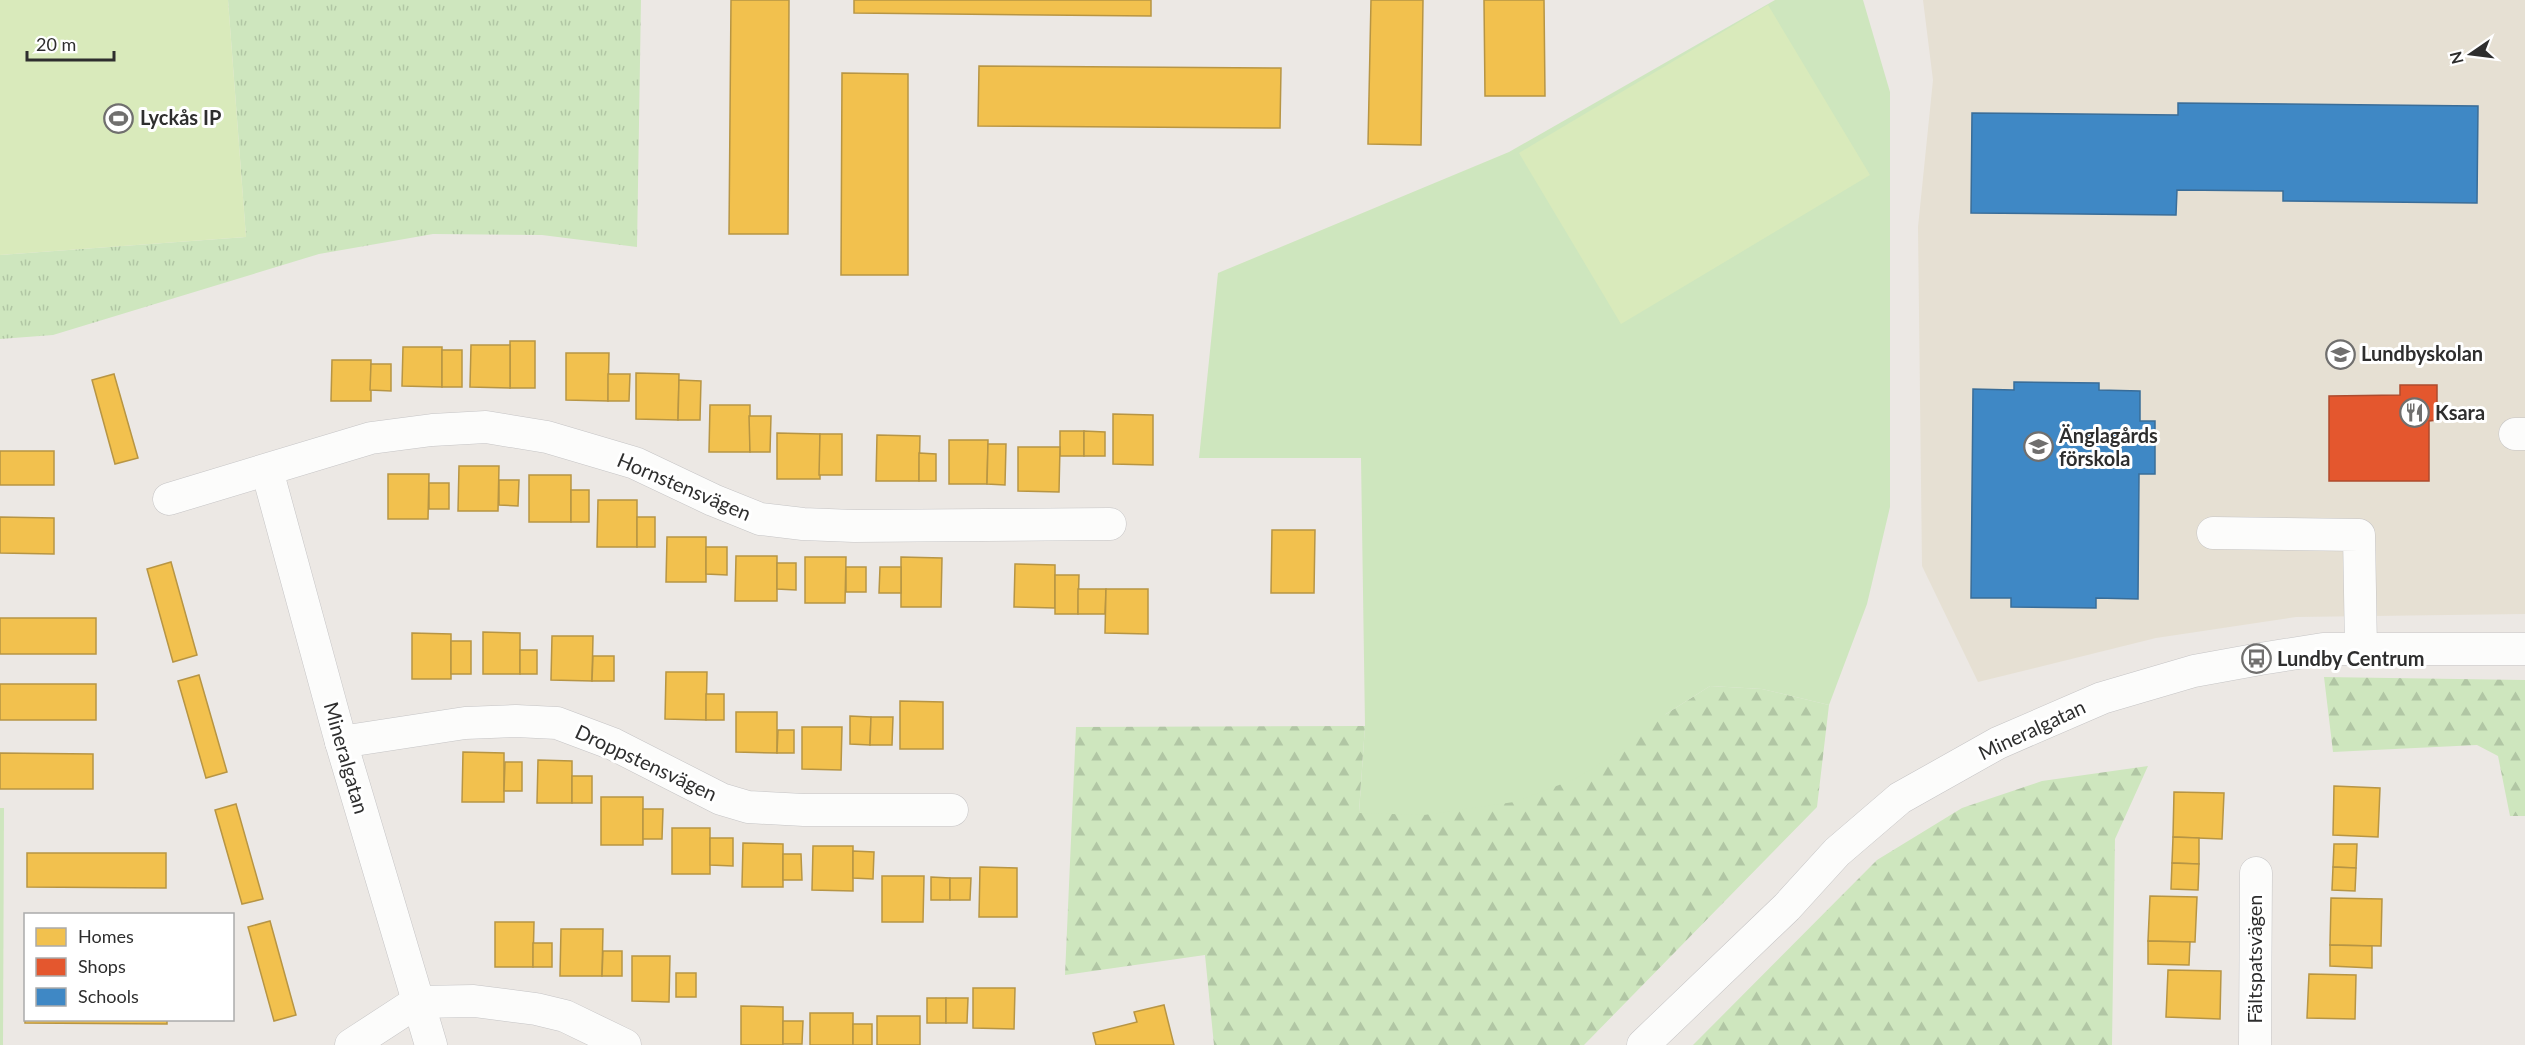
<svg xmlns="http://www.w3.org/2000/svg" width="2525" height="1045" font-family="Lato,sans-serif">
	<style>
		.education { fill: #e6e0d3 }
		.grass { fill: url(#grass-tufts) }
		.forest { fill: url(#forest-firs) }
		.park { fill: #cee6be }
		.pitch { fill: #d9eabb }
		.homes { fill: #f2c14e; stroke: #b79544; stroke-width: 1.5 }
		.shops { fill: #e4572e; stroke: #ad4b2e; stroke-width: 1.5 }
		.schools { fill: #3f88c5; stroke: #3a6d98; stroke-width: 1.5 }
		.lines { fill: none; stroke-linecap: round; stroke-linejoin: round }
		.minor-casing { stroke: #c5c4c5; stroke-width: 33 }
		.minor { stroke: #fcfcfb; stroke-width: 32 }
		.labels { text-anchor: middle; stroke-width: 6; stroke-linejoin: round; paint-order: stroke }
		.poi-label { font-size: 20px; font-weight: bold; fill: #2e2e2e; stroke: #fff; text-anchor: start }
		.street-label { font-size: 20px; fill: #2e2e2e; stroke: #fff }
	</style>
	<defs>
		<pattern id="grass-tufts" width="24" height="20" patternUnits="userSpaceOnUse" patternTransform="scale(1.5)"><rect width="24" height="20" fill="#cee6be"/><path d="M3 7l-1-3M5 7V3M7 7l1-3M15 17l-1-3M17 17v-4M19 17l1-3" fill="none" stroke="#b1c6a4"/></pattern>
		<pattern id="forest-firs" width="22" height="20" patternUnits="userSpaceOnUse" patternTransform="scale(1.5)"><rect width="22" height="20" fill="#cee6be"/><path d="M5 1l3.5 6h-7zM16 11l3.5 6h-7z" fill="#b1c6a4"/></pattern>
	</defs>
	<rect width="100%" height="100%" fill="#ece8e4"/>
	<path class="education" d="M 1923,0 L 2525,0 L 2525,614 L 2296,617 L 2156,638 L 1978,682 L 1922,566 L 1918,227 L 1933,80 Z"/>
	<path class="grass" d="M 228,0 L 641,0 L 637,247 L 542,235 L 433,234 L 319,254 L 53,335 L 0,339 L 0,255 L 246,237 Z"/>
	<g class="forest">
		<path d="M 2324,677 L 2525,680 L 2525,816 L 2510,816 L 2498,756 L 2477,745 L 2333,752 Z"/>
		<path d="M 1710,686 L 1762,689 L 1829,705 L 1817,807 L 1584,1045 L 1214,1045 L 1205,955 L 1065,975 L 1076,727 L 1365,726 L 1359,812 L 1666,714 Z"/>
		<path d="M 2148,766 L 2115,839 L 2112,1045 L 1693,1045 L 1877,860 L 1962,808 L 2042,781 Z"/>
	</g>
	<g class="park">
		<path d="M 1775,0 L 1863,0 L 1890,92 L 1890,507 L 1867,604 L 1829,705 L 1762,689 L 1710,686 L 1666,714 L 1624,749 L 1575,779 L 1514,802 L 1424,815 L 1359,813 L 1365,726 L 1361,458 L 1199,458 L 1218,273 L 1509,152 Z"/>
		<path d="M 0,808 L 4,808 L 3,1045 L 0,1045 Z"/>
	</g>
	<g class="pitch">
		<path d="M 0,0 L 228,0 L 246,237 L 0,255 Z"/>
		<path d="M 1768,5 L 1870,175 L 1621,324 L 1519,153 Z"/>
	</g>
	<g class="homes">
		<path d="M 731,0 L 789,0 L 788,234 L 729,234 Z"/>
		<path d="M 854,0 L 1151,0 L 1151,16 L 854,13 Z"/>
		<path d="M 1371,0 L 1423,0 L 1421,145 L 1368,144 Z"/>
		<path d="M 1484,0 L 1544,0 L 1545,96 L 1485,96 Z"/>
		<path d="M 979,66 L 1281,68 L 1280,128 L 978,126 Z"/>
		<path d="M 842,73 L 908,74 L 908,275 L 841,275 Z"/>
		<rect x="510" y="341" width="25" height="47"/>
		<path d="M 471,345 L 510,345 L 510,388 L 470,387 Z"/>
		<path d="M 403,347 L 442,347 L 442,387 L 402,386 Z"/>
		<rect x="442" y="350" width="20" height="37"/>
		<path d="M 566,353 L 609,353 L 608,401 L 566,400 Z"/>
		<path d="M 332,360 L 371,360 L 371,401 L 331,401 Z"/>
		<path d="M 371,364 L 391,364 L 391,391 L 370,390 Z"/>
		<path d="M 636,373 L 679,374 L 678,420 L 636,419 Z"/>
		<path d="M 114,374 L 138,458 L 115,464 L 92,380 Z"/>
		<path d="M 608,374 L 630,374 L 629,401 L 608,401 Z"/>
		<path d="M 679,380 L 701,381 L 700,420 L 678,420 Z"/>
		<path d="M 710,405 L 750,405 L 750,452 L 709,452 Z"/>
		<path d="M 1113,414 L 1153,415 L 1153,465 L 1113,464 Z"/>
		<path d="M 749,416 L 771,416 L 770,452 L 750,452 Z"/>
		<rect x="1060" y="431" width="24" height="25"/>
		<path d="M 1084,431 L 1105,432 L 1105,456 L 1084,456 Z"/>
		<path d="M 777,433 L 820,434 L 820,479 L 777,479 Z"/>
		<path d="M 820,434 L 842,434 L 842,475 L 819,475 Z"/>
		<path d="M 877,435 L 920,436 L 919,481 L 876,481 Z"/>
		<path d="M 949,440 L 988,440 L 987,484 L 949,484 Z"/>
		<path d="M 988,444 L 1006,444 L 1005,485 L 987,484 Z"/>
		<path d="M 1018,447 L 1060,447 L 1059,492 L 1018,491 Z"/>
		<rect x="0" y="451" width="54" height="34"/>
		<path d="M 919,453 L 936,454 L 936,481 L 919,481 Z"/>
		<path d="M 459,466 L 499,466 L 498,511 L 458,511 Z"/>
		<path d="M 388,474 L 429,474 L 428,519 L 388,519 Z"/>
		<rect x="529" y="475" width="42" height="47"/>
		<path d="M 499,480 L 519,480 L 518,506 L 499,505 Z"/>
		<rect x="429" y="483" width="20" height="26"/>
		<rect x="571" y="490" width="18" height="32"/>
		<path d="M 598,500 L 637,500 L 637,547 L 597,547 Z"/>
		<path d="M 0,517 L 54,518 L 54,554 L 0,553 Z"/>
		<rect x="637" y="517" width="18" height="30"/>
		<path d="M 1272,530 L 1315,530 L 1314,593 L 1271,593 Z"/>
		<path d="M 667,537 L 706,537 L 706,582 L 666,582 Z"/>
		<path d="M 706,547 L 727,547 L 727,575 L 706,574 Z"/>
		<path d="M 736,556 L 777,556 L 777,601 L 735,601 Z"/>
		<path d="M 805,557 L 846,557 L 845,603 L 805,603 Z"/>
		<path d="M 901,557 L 942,558 L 941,607 L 901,607 Z"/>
		<path d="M 171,562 L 197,655 L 173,662 L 147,569 Z"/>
		<path d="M 777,563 L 796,563 L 796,590 L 777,589 Z"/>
		<path d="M 1015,564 L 1055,565 L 1055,608 L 1014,607 Z"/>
		<rect x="846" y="567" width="20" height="25"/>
		<path d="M 880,567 L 901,567 L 901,593 L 879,593 Z"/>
		<path d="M 1055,575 L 1079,575 L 1078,614 L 1055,614 Z"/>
		<path d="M 1078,589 L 1106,589 L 1105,614 L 1078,614 Z"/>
		<path d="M 1106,589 L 1148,589 L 1148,634 L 1105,633 Z"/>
		<rect x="0" y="618" width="96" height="36"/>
		<path d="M 483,632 L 520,633 L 520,674 L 483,674 Z"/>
		<path d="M 412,633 L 451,634 L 451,679 L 412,679 Z"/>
		<path d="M 552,636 L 593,636 L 592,681 L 551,680 Z"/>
		<rect x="451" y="641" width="20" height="33"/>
		<rect x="520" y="650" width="17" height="24"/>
		<path d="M 593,656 L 614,656 L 614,681 L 592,681 Z"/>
		<path d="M 666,672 L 707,672 L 706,720 L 665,719 Z"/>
		<path d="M 199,675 L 227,772 L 206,778 L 178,681 Z"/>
		<rect x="0" y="684" width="96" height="36"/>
		<rect x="706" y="694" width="18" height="26"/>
		<path d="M 900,701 L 943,702 L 943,749 L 900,749 Z"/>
		<path d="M 736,712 L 777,712 L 777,753 L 736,752 Z"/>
		<path d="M 850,716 L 871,717 L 870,745 L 850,744 Z"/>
		<path d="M 871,717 L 893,717 L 892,745 L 870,745 Z"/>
		<path d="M 802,727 L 842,727 L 841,770 L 802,769 Z"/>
		<path d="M 778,730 L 794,730 L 794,753 L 777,753 Z"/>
		<path d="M 463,752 L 504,753 L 504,802 L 462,802 Z"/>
		<path d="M 0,753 L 93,754 L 93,789 L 0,789 Z"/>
		<path d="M 538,760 L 572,761 L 572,803 L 537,803 Z"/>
		<path d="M 505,762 L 522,762 L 522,791 L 504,791 Z"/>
		<rect x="572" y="776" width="20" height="27"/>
		<path d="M 2334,786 L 2380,788 L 2378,837 L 2333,835 Z"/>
		<path d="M 2174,792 L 2224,793 L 2222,839 L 2173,837 Z"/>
		<rect x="601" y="797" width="42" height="48"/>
		<path d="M 236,804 L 263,899 L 242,904 L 215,810 Z"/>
		<path d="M 643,809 L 663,809 L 662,839 L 643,839 Z"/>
		<rect x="672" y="828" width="38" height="46"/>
		<path d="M 2173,837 L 2199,838 L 2199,864 L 2172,863 Z"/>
		<path d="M 710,838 L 733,838 L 733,866 L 710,865 Z"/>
		<path d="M 743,843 L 783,844 L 783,887 L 742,887 Z"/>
		<path d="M 2334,844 L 2357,844 L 2356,868 L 2333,867 Z"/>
		<path d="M 813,846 L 853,846 L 853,891 L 812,890 Z"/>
		<path d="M 853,851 L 874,852 L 873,879 L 853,878 Z"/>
		<path d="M 27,853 L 166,853 L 166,888 L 27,887 Z"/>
		<path d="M 783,854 L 801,854 L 802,880 L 783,880 Z"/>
		<path d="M 2172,863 L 2199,864 L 2198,890 L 2171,889 Z"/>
		<path d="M 980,867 L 1017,868 L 1017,917 L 979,917 Z"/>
		<path d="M 2333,867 L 2356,868 L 2355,891 L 2332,890 Z"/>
		<path d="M 882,876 L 924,876 L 923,922 L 882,922 Z"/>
		<path d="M 931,877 L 950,878 L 950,900 L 931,900 Z"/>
		<path d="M 950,878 L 971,878 L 970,900 L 950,900 Z"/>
		<path d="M 2150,896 L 2197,897 L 2195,942 L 2148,941 Z"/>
		<path d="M 2331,898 L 2382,899 L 2381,946 L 2330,945 Z"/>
		<path d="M 270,921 L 296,1015 L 274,1021 L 248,927 Z"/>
		<path d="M 495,922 L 534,922 L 533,967 L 495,967 Z"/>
		<path d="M 561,929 L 603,929 L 602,976 L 560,976 Z"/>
		<path d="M 2148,941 L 2190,942 L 2189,965 L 2148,964 Z"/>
		<rect x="533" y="943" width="19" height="24"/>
		<path d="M 2330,945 L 2372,946 L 2372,968 L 2330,966 Z"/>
		<path d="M 603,951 L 622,951 L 622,976 L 602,976 Z"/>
		<path d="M 632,956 L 670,956 L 669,1002 L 632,1001 Z"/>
		<path d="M 2168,970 L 2221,971 L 2220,1019 L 2166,1017 Z"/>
		<rect x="676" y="973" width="20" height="24"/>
		<path d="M 2309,974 L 2356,975 L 2355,1019 L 2307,1018 Z"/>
		<path d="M 973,988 L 1015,988 L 1014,1029 L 973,1028 Z"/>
		<path d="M 25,989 L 26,1020 L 167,1020 L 167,1024 L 25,1023 Z"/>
		<rect x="927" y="998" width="19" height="25"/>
		<path d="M 946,998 L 968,998 L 967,1023 L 946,1023 Z"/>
		<path d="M 1164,1005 L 1174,1045 L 1096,1045 L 1093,1033 L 1137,1022 L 1134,1012 Z"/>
		<path d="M 741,1006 L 783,1007 L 783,1045 L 741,1045 Z"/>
		<rect x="810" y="1013" width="43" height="32"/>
		<rect x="877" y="1016" width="43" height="29"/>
		<path d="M 783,1021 L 803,1021 L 802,1044 L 783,1044 Z"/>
		<rect x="853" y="1024" width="19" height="21"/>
	</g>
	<path class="shops" d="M 2400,385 L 2437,385 L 2437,420 L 2429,421 L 2429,481 L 2329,481 L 2329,396 L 2400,395 Z"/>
	<g class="schools">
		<path d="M 2178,103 L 2478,106 L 2477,203 L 2283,201 L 2283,191 L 2177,190 L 2176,215 L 1971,213 L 1972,113 L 2178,115 Z"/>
		<path d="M 2014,382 L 2099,383 L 2099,390 L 2140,391 L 2140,421 L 2155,421 L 2155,474 L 2139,474 L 2138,599 L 2096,598 L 2096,608 L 2011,607 L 2011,598 L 1971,598 L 1973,389 L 2014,390 Z"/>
	</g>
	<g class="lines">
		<defs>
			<g id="minor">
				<path d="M 2515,434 L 2525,434"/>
				<path d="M 267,470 L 341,742 L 431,1045"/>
				<path d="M 169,499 L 371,438 L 432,430 L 486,427 L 547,437 L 635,463 L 713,500 L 760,519 L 803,524 L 854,526 L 1110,524"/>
				<path d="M 2213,533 L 2359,535 L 2361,649"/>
				<path d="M 341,742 L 465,723 L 516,721 L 557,723 L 613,744 L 721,799 L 748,807 L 804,810 L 952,810"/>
				<path d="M 351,1045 L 417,1002 L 474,1001 L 536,1009 L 565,1016 L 625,1045"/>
				<path d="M 1643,1045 L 1787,907 L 1837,852 L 1900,798 L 1998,743 L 2102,698 L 2194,671 L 2260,659 L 2323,649 L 2525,649"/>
				<path d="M 2255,1045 L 2256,873"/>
			</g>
		</defs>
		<use href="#minor" class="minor-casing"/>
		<use href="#minor" class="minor"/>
	</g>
	<defs>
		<symbol id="stadium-ring" viewBox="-11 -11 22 22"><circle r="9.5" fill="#fff" stroke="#706f6e" stroke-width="1.5"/><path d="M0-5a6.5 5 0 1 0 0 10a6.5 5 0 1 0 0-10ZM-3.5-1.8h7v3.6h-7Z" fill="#706f6e"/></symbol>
		<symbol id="school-ring" viewBox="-11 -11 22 22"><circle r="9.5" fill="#fff" stroke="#706f6e" stroke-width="1.5"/><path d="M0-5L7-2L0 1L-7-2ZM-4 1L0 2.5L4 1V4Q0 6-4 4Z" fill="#706f6e"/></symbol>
		<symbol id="restaurant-ring" viewBox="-11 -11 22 22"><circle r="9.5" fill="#fff" stroke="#706f6e" stroke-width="1.5"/><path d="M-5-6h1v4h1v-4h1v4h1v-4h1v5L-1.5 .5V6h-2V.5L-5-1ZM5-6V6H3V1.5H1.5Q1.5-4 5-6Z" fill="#706f6e"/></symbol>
		<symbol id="bus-ring" viewBox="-11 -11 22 22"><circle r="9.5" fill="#fff" stroke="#706f6e" stroke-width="1.5"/><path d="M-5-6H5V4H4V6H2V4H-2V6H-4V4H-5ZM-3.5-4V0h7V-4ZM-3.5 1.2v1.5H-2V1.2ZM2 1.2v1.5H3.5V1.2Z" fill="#706f6e"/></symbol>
	</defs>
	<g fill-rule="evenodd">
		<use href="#stadium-ring" x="102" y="102" width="33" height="33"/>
		<use href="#school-ring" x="2324" y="338" width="33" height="33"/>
		<use href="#restaurant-ring" x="2398" y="396" width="33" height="33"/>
		<use href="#school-ring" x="2022" y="430" width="33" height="33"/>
		<use href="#bus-ring" x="2240" y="642" width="33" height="33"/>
	</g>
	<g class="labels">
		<g class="poi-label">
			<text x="140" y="125">Lyckås IP</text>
			<text x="2361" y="361">Lundbyskolan</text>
			<text x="2435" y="420">Ksara</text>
			<text x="2059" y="443">Änglagårds<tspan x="2059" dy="23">förskola</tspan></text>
			<text x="2277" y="666">Lundby Centrum</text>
		</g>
		<g class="street-label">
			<text transform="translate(684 487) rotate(23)" y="7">Hornstensvägen</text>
			<text transform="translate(2032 730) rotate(-25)" y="7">Mineralgatan</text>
			<text transform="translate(346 758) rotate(74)" y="7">Mineralgatan</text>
			<text transform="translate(646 763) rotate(25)" y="7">Droppstensvägen</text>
			<text transform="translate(2255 959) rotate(-90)" y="7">Fältspatsvägen</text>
		</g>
	</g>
	<rect x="24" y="913" width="210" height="108" fill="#ffffff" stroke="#ababab" stroke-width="1.5"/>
	<rect x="36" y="928" width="30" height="18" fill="#f2c14e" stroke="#ababab" stroke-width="1.5"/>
	<text x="78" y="943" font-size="18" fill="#2e2e2e">Homes</text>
	<rect x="36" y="958" width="30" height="18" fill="#e4572e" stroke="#ababab" stroke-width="1.5"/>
	<text x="78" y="973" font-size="18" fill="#2e2e2e">Shops</text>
	<rect x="36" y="988" width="30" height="18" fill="#3f88c5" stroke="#ababab" stroke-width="1.5"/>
	<text x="78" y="1003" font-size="18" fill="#2e2e2e">Schools</text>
	<g transform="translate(2471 54) rotate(256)" stroke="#ffffff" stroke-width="4.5" paint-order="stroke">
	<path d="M0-4.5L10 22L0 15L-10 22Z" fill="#2e2e2e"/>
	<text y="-9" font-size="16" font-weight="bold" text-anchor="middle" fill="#2e2e2e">N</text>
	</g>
	<path d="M27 51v9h87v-9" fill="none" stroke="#2e2e2e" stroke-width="3"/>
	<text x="36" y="51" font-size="18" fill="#2e2e2e" stroke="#ffffff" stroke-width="4.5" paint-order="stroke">20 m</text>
</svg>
